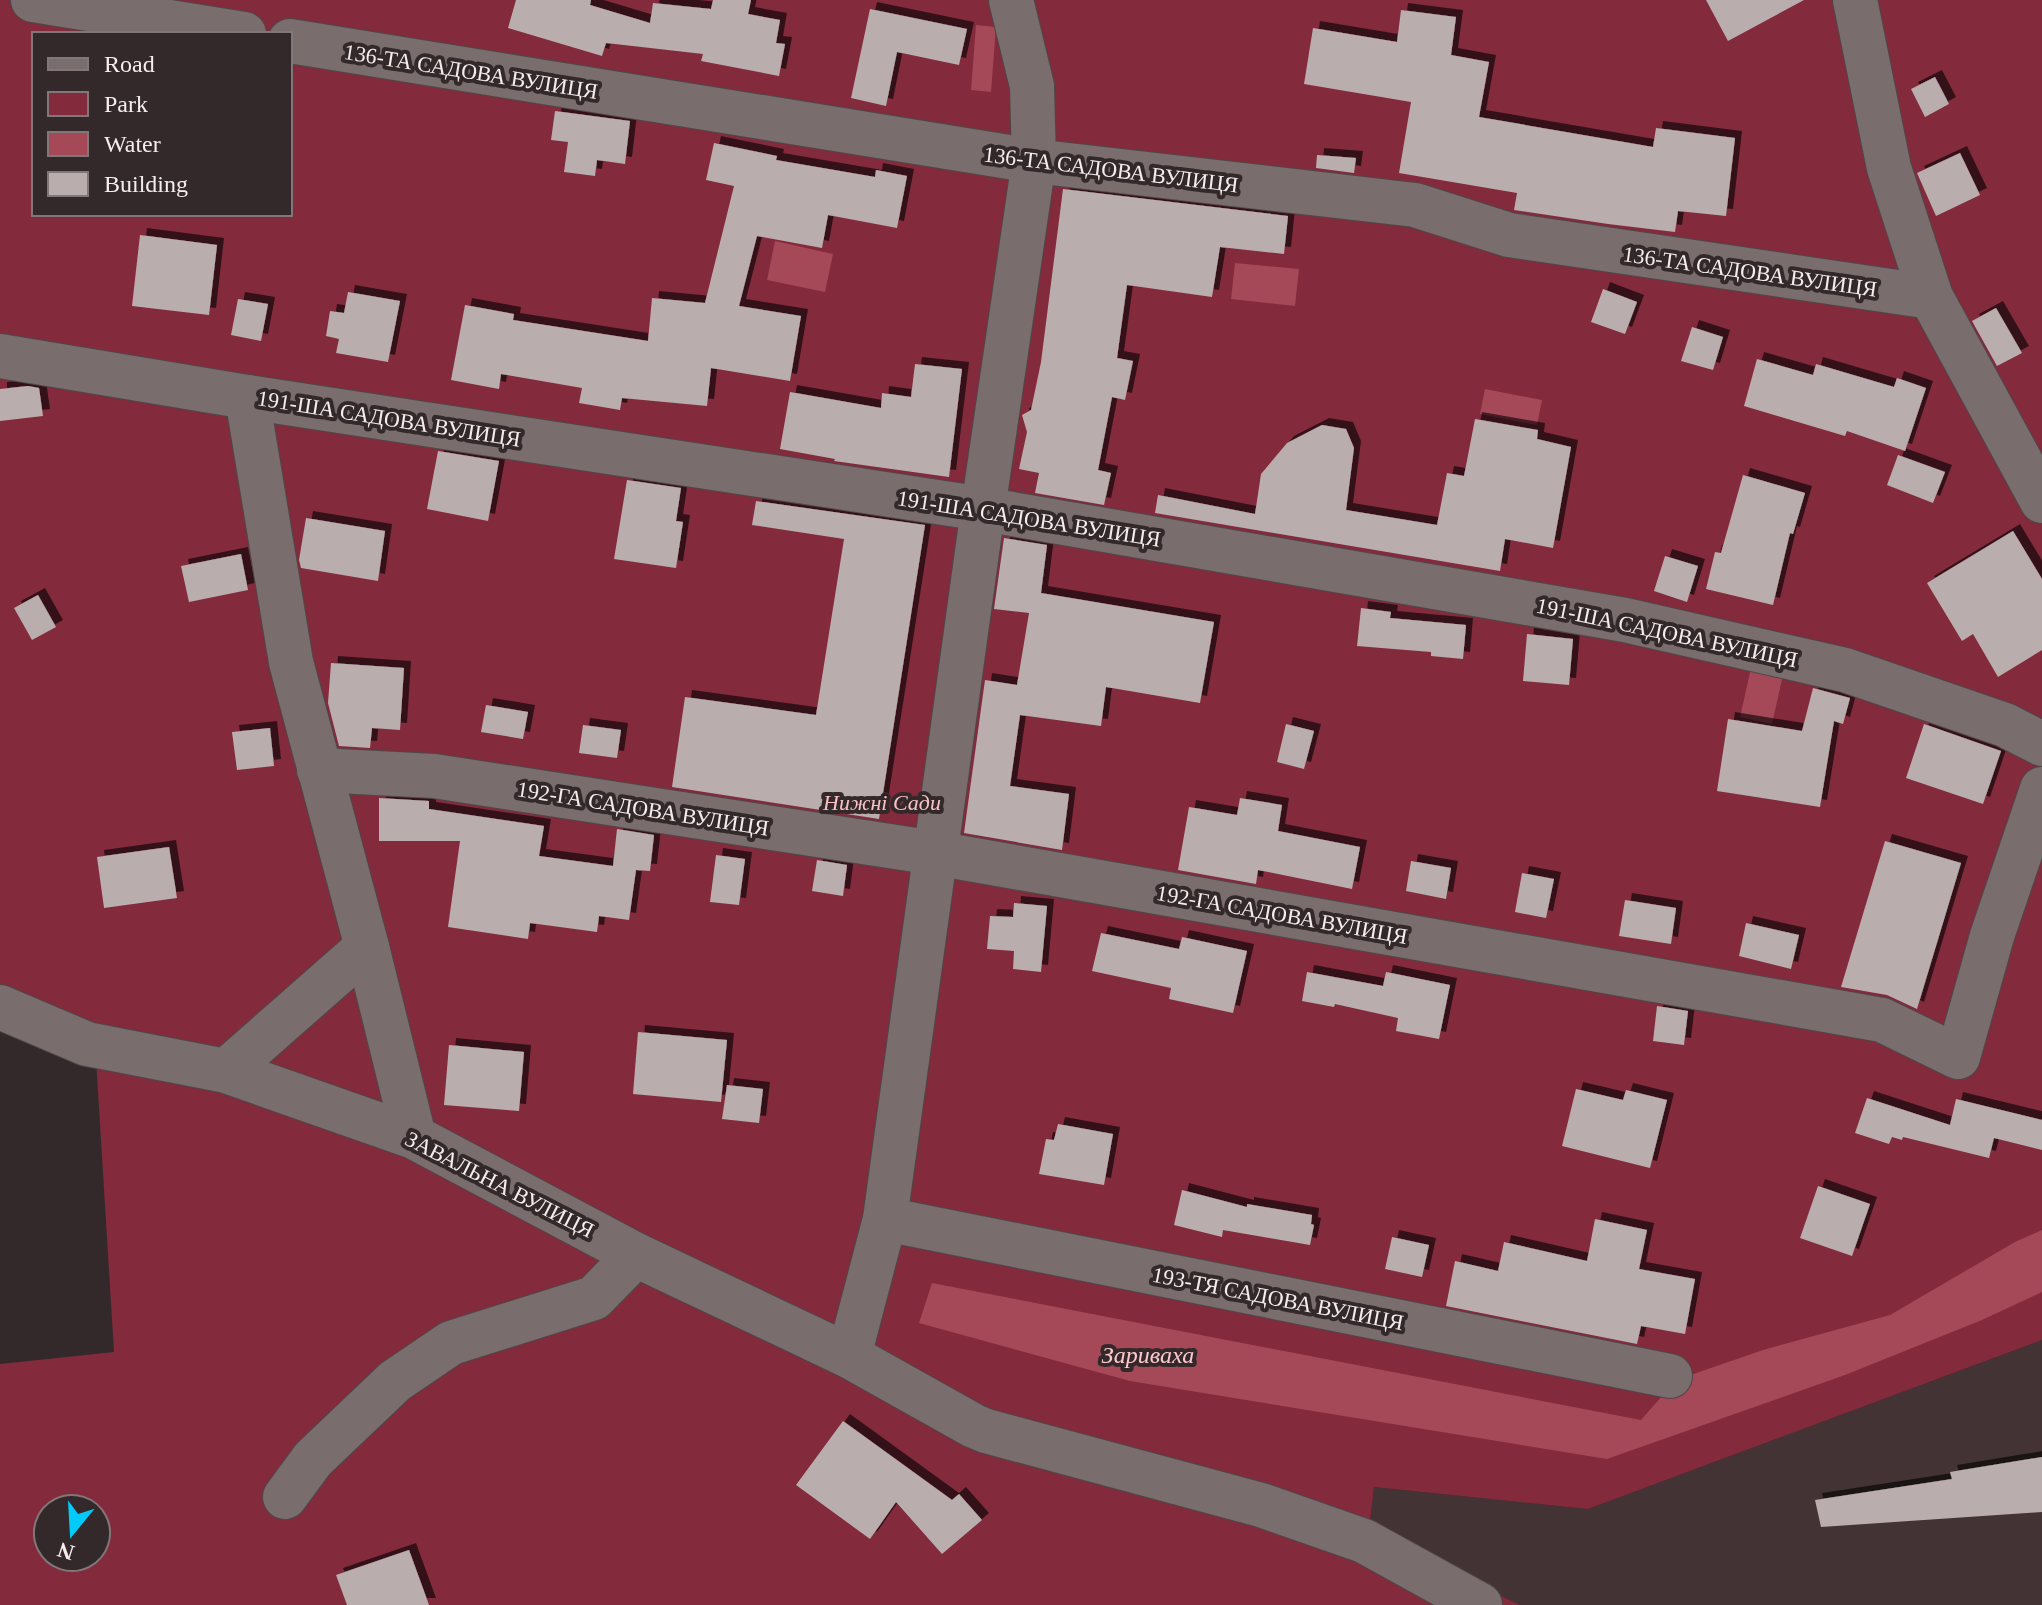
<svg xmlns="http://www.w3.org/2000/svg" width="2042" height="1605" font-family="Georgia,serif">
	<style>
		.built { fill: #443335 }
		.green { fill: #832a3c; fill-rule: evenodd }
		.water { fill: #a54857 }
		.building { fill: #baadae; filter: url(#shadow) }
		.lines { fill: none; stroke-linecap: round; stroke-linejoin: round }
		.minor-casing { stroke: #4f4748; stroke-width: 46 }
		.minor { stroke: #796d6e; stroke-width: 44 }
		.labels { text-anchor: middle; stroke-width: 8; stroke-linejoin: round; paint-order: stroke }
		.street-label { font-size: 22px; fill: #f4edee; stroke: #34292a }
		.park-label { font-size: 22px; font-style: italic; fill: #f8c2c7; stroke: #34292a }
		.water-label { font-size: 24px; font-style: italic; fill: #fec8cd; stroke: #34292a }
	</style>
	<defs>
		<filter id="shadow"><feDropShadow dx="7" dy="-7" stdDeviation="0" flood-color="#0009"/></filter>
	</defs>
	<rect width="100%" height="100%" fill="#34292a"/>
	<path class="built" d="M 2042,1340 L 2042,1605 L 1520,1605 L 1369,1531 L 1374,1487 L 1588,1509 Z"/>
	<path class="green" d="M 0,0 L 2042,0 L 2042,1340 L 1588,1509 L 1374,1487 L 1369,1531 L 1520,1605 L 0,1605 L 0,1364 L 114,1352 L 94,1026 L 0,987 ZM 34,34 L 290,34 L 290,214 L 34,214 ZM 48,1509 L 96,1509 L 96,1557 L 48,1557 Z"/>
	<g class="water">
		<path d="M 976,25 L 996,27 L 991,92 L 971,90 Z"/>
		<path d="M 775,241 L 833,254 L 825,292 L 767,280 Z"/>
		<path d="M 1235,263 L 1299,269 L 1295,306 L 1231,299 Z"/>
		<path d="M 1485,389 L 1542,400 L 1537,425 L 1480,414 Z"/>
		<path d="M 1751,668 L 1783,675 L 1772,724 L 1740,717 Z"/>
		<path d="M 2042,1230 L 2042,1292 L 1982,1320 L 1845,1375 L 1607,1459 L 1130,1381 L 919,1323 L 932,1283 L 1641,1420 L 1676,1380 L 1763,1350 L 1890,1315 L 2015,1242 Z"/>
	</g>
	<g class="building">
		<path d="M 516,0 L 591,0 L 590,5 L 650,23 L 653,3 L 711,9 L 713,0 L 751,0 L 748,14 L 780,20 L 776,43 L 785,44 L 779,76 L 701,61 L 703,54 L 606,43 L 602,56 L 508,28 Z"/>
		<path d="M 1706,0 L 1804,0 L 1728,41 Z"/>
		<path d="M 870,9 L 967,29 L 959,65 L 897,52 L 886,106 L 851,98 Z"/>
		<path d="M 1401,10 L 1456,17 L 1451,55 L 1489,62 L 1479,117 L 1653,147 L 1656,128 L 1735,138 L 1726,216 L 1678,211 L 1675,232 L 1608,224 L 1514,210 L 1517,193 L 1399,173 L 1411,102 L 1304,84 L 1313,28 L 1397,42 Z"/>
		<path d="M 1935,77 L 1949,104 L 1925,117 L 1911,89 Z"/>
		<path d="M 555,111 L 630,121 L 625,164 L 597,160 L 595,176 L 564,172 L 568,142 L 551,140 Z"/>
		<path d="M 714,143 L 777,156 L 776,160 L 875,177 L 876,170 L 907,176 L 897,228 L 828,215 L 822,248 L 757,236 L 739,306 L 801,316 L 790,381 L 711,368 L 707,406 L 622,398 L 620,410 L 579,403 L 582,388 L 501,374 L 499,389 L 451,380 L 465,305 L 514,314 L 513,320 L 648,341 L 652,298 L 705,303 L 734,186 L 706,180 Z"/>
		<path d="M 1960,153 L 1980,195 L 1936,216 L 1917,173 Z"/>
		<path d="M 1317,155 L 1356,158 L 1354,173 L 1316,168 Z"/>
		<path d="M 1063,189 L 1288,216 L 1284,254 L 1220,247 L 1212,297 L 1127,285 L 1117,358 L 1133,361 L 1125,400 L 1112,397 L 1098,470 L 1111,473 L 1104,505 L 1035,493 L 1039,473 L 1019,469 L 1027,432 L 1022,415 L 1031,410 L 1041,362 Z"/>
		<path d="M 140,235 L 217,245 L 209,315 L 132,306 Z"/>
		<path d="M 1603,289 L 1637,302 L 1625,334 L 1591,322 Z"/>
		<path d="M 348,292 L 400,301 L 388,362 L 336,353 L 339,339 L 326,336 L 330,311 L 344,313 Z"/>
		<path d="M 238,299 L 268,304 L 261,341 L 231,335 Z"/>
		<path d="M 1996,308 L 2022,353 L 1997,366 L 1972,321 Z"/>
		<path d="M 1692,327 L 1723,337 L 1713,370 L 1681,361 Z"/>
		<path d="M 1757,359 L 1813,375 L 1816,364 L 1894,387 L 1897,378 L 1926,388 L 1905,451 L 1847,431 L 1845,436 L 1744,406 Z"/>
		<path d="M 915,364 L 962,369 L 949,477 L 834,461 L 835,459 L 780,449 L 790,392 L 881,408 L 882,393 L 911,397 Z"/>
		<path d="M 28,386 L 39,388 L 43,416 L 0,421 L 0,389 Z"/>
		<path d="M 1475,419 L 1538,430 L 1537,439 L 1571,447 L 1553,548 L 1505,539 L 1500,571 L 1155,513 L 1158,495 L 1255,514 L 1261,474 L 1287,443 L 1322,425 L 1346,429 L 1354,448 L 1346,510 L 1437,525 L 1447,473 L 1464,476 Z"/>
		<path d="M 438,451 L 499,461 L 488,521 L 427,509 Z"/>
		<path d="M 1898,455 L 1945,472 L 1933,503 L 1887,485 Z"/>
		<path d="M 1743,475 L 1805,493 L 1793,534 L 1790,533 L 1773,605 L 1706,589 L 1715,552 L 1721,553 Z"/>
		<path d="M 627,480 L 681,488 L 676,521 L 683,522 L 676,568 L 614,559 Z"/>
		<path d="M 756,501 L 925,525 L 879,819 L 672,787 L 685,697 L 816,715 L 844,539 L 752,525 Z"/>
		<path d="M 306,518 L 385,531 L 378,581 L 301,568 L 299,560 Z"/>
		<path d="M 2013,531 L 2042,579 L 2042,650 L 1998,677 L 1973,634 L 1962,641 L 1927,583 Z"/>
		<path d="M 1004,538 L 1047,545 L 1041,593 L 1214,622 L 1200,703 L 1106,687 L 1101,726 L 1020,715 L 1010,786 L 1069,794 L 1062,850 L 964,833 L 985,680 L 1017,685 L 1029,613 L 994,609 Z"/>
		<path d="M 241,554 L 248,590 L 189,602 L 181,566 Z"/>
		<path d="M 1665,556 L 1698,566 L 1687,602 L 1654,591 Z"/>
		<path d="M 38,595 L 56,627 L 32,640 L 14,608 Z"/>
		<path d="M 1361,608 L 1391,612 L 1390,618 L 1466,625 L 1463,659 L 1431,656 L 1431,652 L 1357,646 Z"/>
		<path d="M 1527,634 L 1573,639 L 1569,685 L 1523,681 Z"/>
		<path d="M 331,663 L 404,668 L 400,730 L 372,728 L 370,748 L 339,746 L 328,703 Z"/>
		<path d="M 1813,688 L 1850,698 L 1843,724 L 1834,721 L 1820,807 L 1717,791 L 1728,719 L 1802,731 Z"/>
		<path d="M 486,705 L 528,712 L 523,739 L 481,732 Z"/>
		<path d="M 1286,724 L 1314,731 L 1304,769 L 1277,762 Z"/>
		<path d="M 1924,724 L 2001,751 L 1983,804 L 1906,778 Z"/>
		<path d="M 583,725 L 621,730 L 617,758 L 579,753 Z"/>
		<path d="M 270,728 L 274,766 L 237,770 L 232,732 Z"/>
		<path d="M 379,798 L 429,801 L 429,809 L 544,826 L 539,856 L 613,866 L 617,829 L 654,835 L 650,871 L 636,870 L 629,920 L 599,916 L 597,932 L 530,923 L 528,939 L 448,927 L 460,841 L 379,841 Z"/>
		<path d="M 1240,798 L 1282,805 L 1278,831 L 1360,847 L 1352,889 L 1258,870 L 1256,884 L 1178,870 L 1189,807 L 1237,815 Z"/>
		<path d="M 1885,841 L 1961,863 L 1917,1009 L 1887,995 L 1841,987 Z"/>
		<path d="M 169,847 L 177,898 L 104,908 L 97,857 Z"/>
		<path d="M 716,855 L 745,859 L 739,905 L 710,902 Z"/>
		<path d="M 817,860 L 847,865 L 843,896 L 812,891 Z"/>
		<path d="M 1411,861 L 1451,868 L 1446,899 L 1406,891 Z"/>
		<path d="M 1522,873 L 1554,879 L 1546,918 L 1515,912 Z"/>
		<path d="M 1625,900 L 1676,908 L 1671,944 L 1619,936 Z"/>
		<path d="M 1014,903 L 1047,906 L 1041,972 L 1013,969 L 1014,951 L 987,949 L 990,916 L 1013,917 Z"/>
		<path d="M 1746,923 L 1799,935 L 1791,969 L 1739,956 Z"/>
		<path d="M 1101,933 L 1179,949 L 1182,937 L 1247,951 L 1233,1013 L 1169,999 L 1171,988 L 1092,971 Z"/>
		<path d="M 1307,972 L 1383,986 L 1386,972 L 1450,985 L 1439,1039 L 1396,1031 L 1398,1018 L 1335,1004 L 1334,1007 L 1302,1001 Z"/>
		<path d="M 1657,1006 L 1688,1011 L 1684,1045 L 1653,1041 Z"/>
		<path d="M 638,1032 L 727,1040 L 721,1102 L 633,1094 Z"/>
		<path d="M 449,1045 L 524,1052 L 519,1111 L 444,1105 Z"/>
		<path d="M 727,1085 L 763,1089 L 759,1123 L 722,1119 Z"/>
		<path d="M 1576,1089 L 1623,1100 L 1626,1090 L 1667,1100 L 1650,1168 L 1562,1146 Z"/>
		<path d="M 1867,1098 L 1950,1125 L 1956,1099 L 2042,1120 L 2042,1150 L 1994,1138 L 1989,1158 L 1903,1137 L 1902,1140 L 1892,1137 L 1889,1144 L 1855,1133 Z"/>
		<path d="M 1058,1124 L 1113,1134 L 1104,1185 L 1039,1174 L 1046,1139 L 1054,1140 Z"/>
		<path d="M 1818,1186 L 1870,1204 L 1852,1256 L 1800,1238 Z"/>
		<path d="M 1182,1190 L 1247,1207 L 1247,1204 L 1312,1215 L 1311,1224 L 1314,1225 L 1310,1245 L 1223,1230 L 1222,1237 L 1174,1225 Z"/>
		<path d="M 1595,1219 L 1647,1230 L 1639,1269 L 1695,1279 L 1685,1334 L 1641,1326 L 1637,1344 L 1446,1306 L 1455,1261 L 1498,1271 L 1504,1242 L 1587,1261 Z"/>
		<path d="M 1392,1237 L 1429,1245 L 1422,1277 L 1385,1269 Z"/>
		<path d="M 843,1421 L 952,1500 L 959,1494 L 982,1520 L 942,1554 L 896,1502 L 870,1539 L 796,1485 Z"/>
		<path d="M 2042,1457 L 2042,1512 L 1821,1527 L 1815,1500 L 1952,1479 L 1950,1472 Z"/>
		<path d="M 409,1550 L 429,1605 L 347,1605 L 336,1575 Z"/>
	</g>
	<g class="lines">
		<defs>
			<g id="minor">
				<path d="M 33,0 L 244,34"/>
				<path d="M 1855,0 L 1889,168 L 1931,297 L 2042,501"/>
				<path d="M 290,41 L 1034,161 L 1415,205 L 1509,235 L 1931,297"/>
				<path d="M 0,356 L 247,397 L 983,509 L 1625,620 L 1845,670 L 2005,725 L 2042,744"/>
				<path d="M 247,397 L 291,662 L 367,947 L 414,1137"/>
				<path d="M 319,770 L 434,776 L 935,853 L 1882,1020 L 1958,1057 L 1992,936 L 2042,789"/>
				<path d="M 0,1007 L 87,1044 L 226,1071 L 414,1137 L 636,1255 L 849,1356 L 974,1426 L 986,1431 L 1261,1505 L 1364,1541 L 1480,1605"/>
				<path d="M 226,1071 L 367,947"/>
				<path d="M 885,1219 L 1670,1376"/>
				<path d="M 849,1356 L 885,1219 L 983,509 L 1034,161 L 1032,86 L 1011,0"/>
				<path d="M 285,1497 L 313,1459 L 395,1381 L 451,1343 L 594,1298 L 636,1255"/>
			</g>
		</defs>
		<use href="#minor" class="minor-casing"/>
		<use href="#minor" class="minor"/>
	</g>
	<g class="labels">
		<g class="street-label">
			<text transform="translate(471 71) rotate(9)" y="8">136-ТА САДОВА ВУЛИЦЯ</text>
			<text transform="translate(1111 169) rotate(7)" y="8">136-ТА САДОВА ВУЛИЦЯ</text>
			<text transform="translate(1750 271) rotate(8)" y="8">136-ТА САДОВА ВУЛИЦЯ</text>
			<text transform="translate(389 418) rotate(9)" y="8">191-ША САДОВА ВУЛИЦЯ</text>
			<text transform="translate(1029 518) rotate(9)" y="8">191-ША САДОВА ВУЛИЦЯ</text>
			<text transform="translate(1667 632) rotate(12)" y="8">191-ША САДОВА ВУЛИЦЯ</text>
			<text transform="translate(643 808) rotate(9)" y="8">192-ГА САДОВА ВУЛИЦЯ</text>
			<text transform="translate(1282 914) rotate(10)" y="8">192-ГА САДОВА ВУЛИЦЯ</text>
			<text transform="translate(500 1184) rotate(27)" y="8">ЗАВАЛЬНА ВУЛИЦЯ</text>
			<text transform="translate(1278 1298) rotate(11)" y="8">193-ТЯ САДОВА ВУЛИЦЯ</text>
		</g>
		<g class="park-label">
			<text x="882" y="810">Нижні Сади</text>
		</g>
		<g class="water-label">
			<text x="1148" y="1363">Зариваха</text>
		</g>
	</g>
	<rect x="32" y="32" width="260" height="184" fill="#34292a" stroke="#817778" stroke-width="2"/>
	<rect x="48" y="58" width="40" height="12" fill="#796d6e" stroke="#817778" stroke-width="2"/>
	<text x="104" y="72" font-size="24" fill="#f4edee">Road</text>
	<rect x="48" y="92" width="40" height="24" fill="#832a3c" stroke="#817778" stroke-width="2"/>
	<text x="104" y="112" font-size="24" fill="#f4edee">Park</text>
	<rect x="48" y="132" width="40" height="24" fill="#a54857" stroke="#817778" stroke-width="2"/>
	<text x="104" y="152" font-size="24" fill="#f4edee">Water</text>
	<rect x="48" y="172" width="40" height="24" fill="#baadae" stroke="#817778" stroke-width="2"/>
	<text x="104" y="192" font-size="24" fill="#f4edee">Building</text>
	<g transform="translate(72 1533) rotate(198)"><circle r="38" fill="#34292a" stroke="#817778" stroke-width="2"/>
	<path d="M0-6L14 30L0 20L-14 30Z" fill="#02cbf9"/>
	<text y="-12" font-size="22" font-weight="bold" text-anchor="middle" fill="#f4edee">N</text>
	</g>
</svg>
